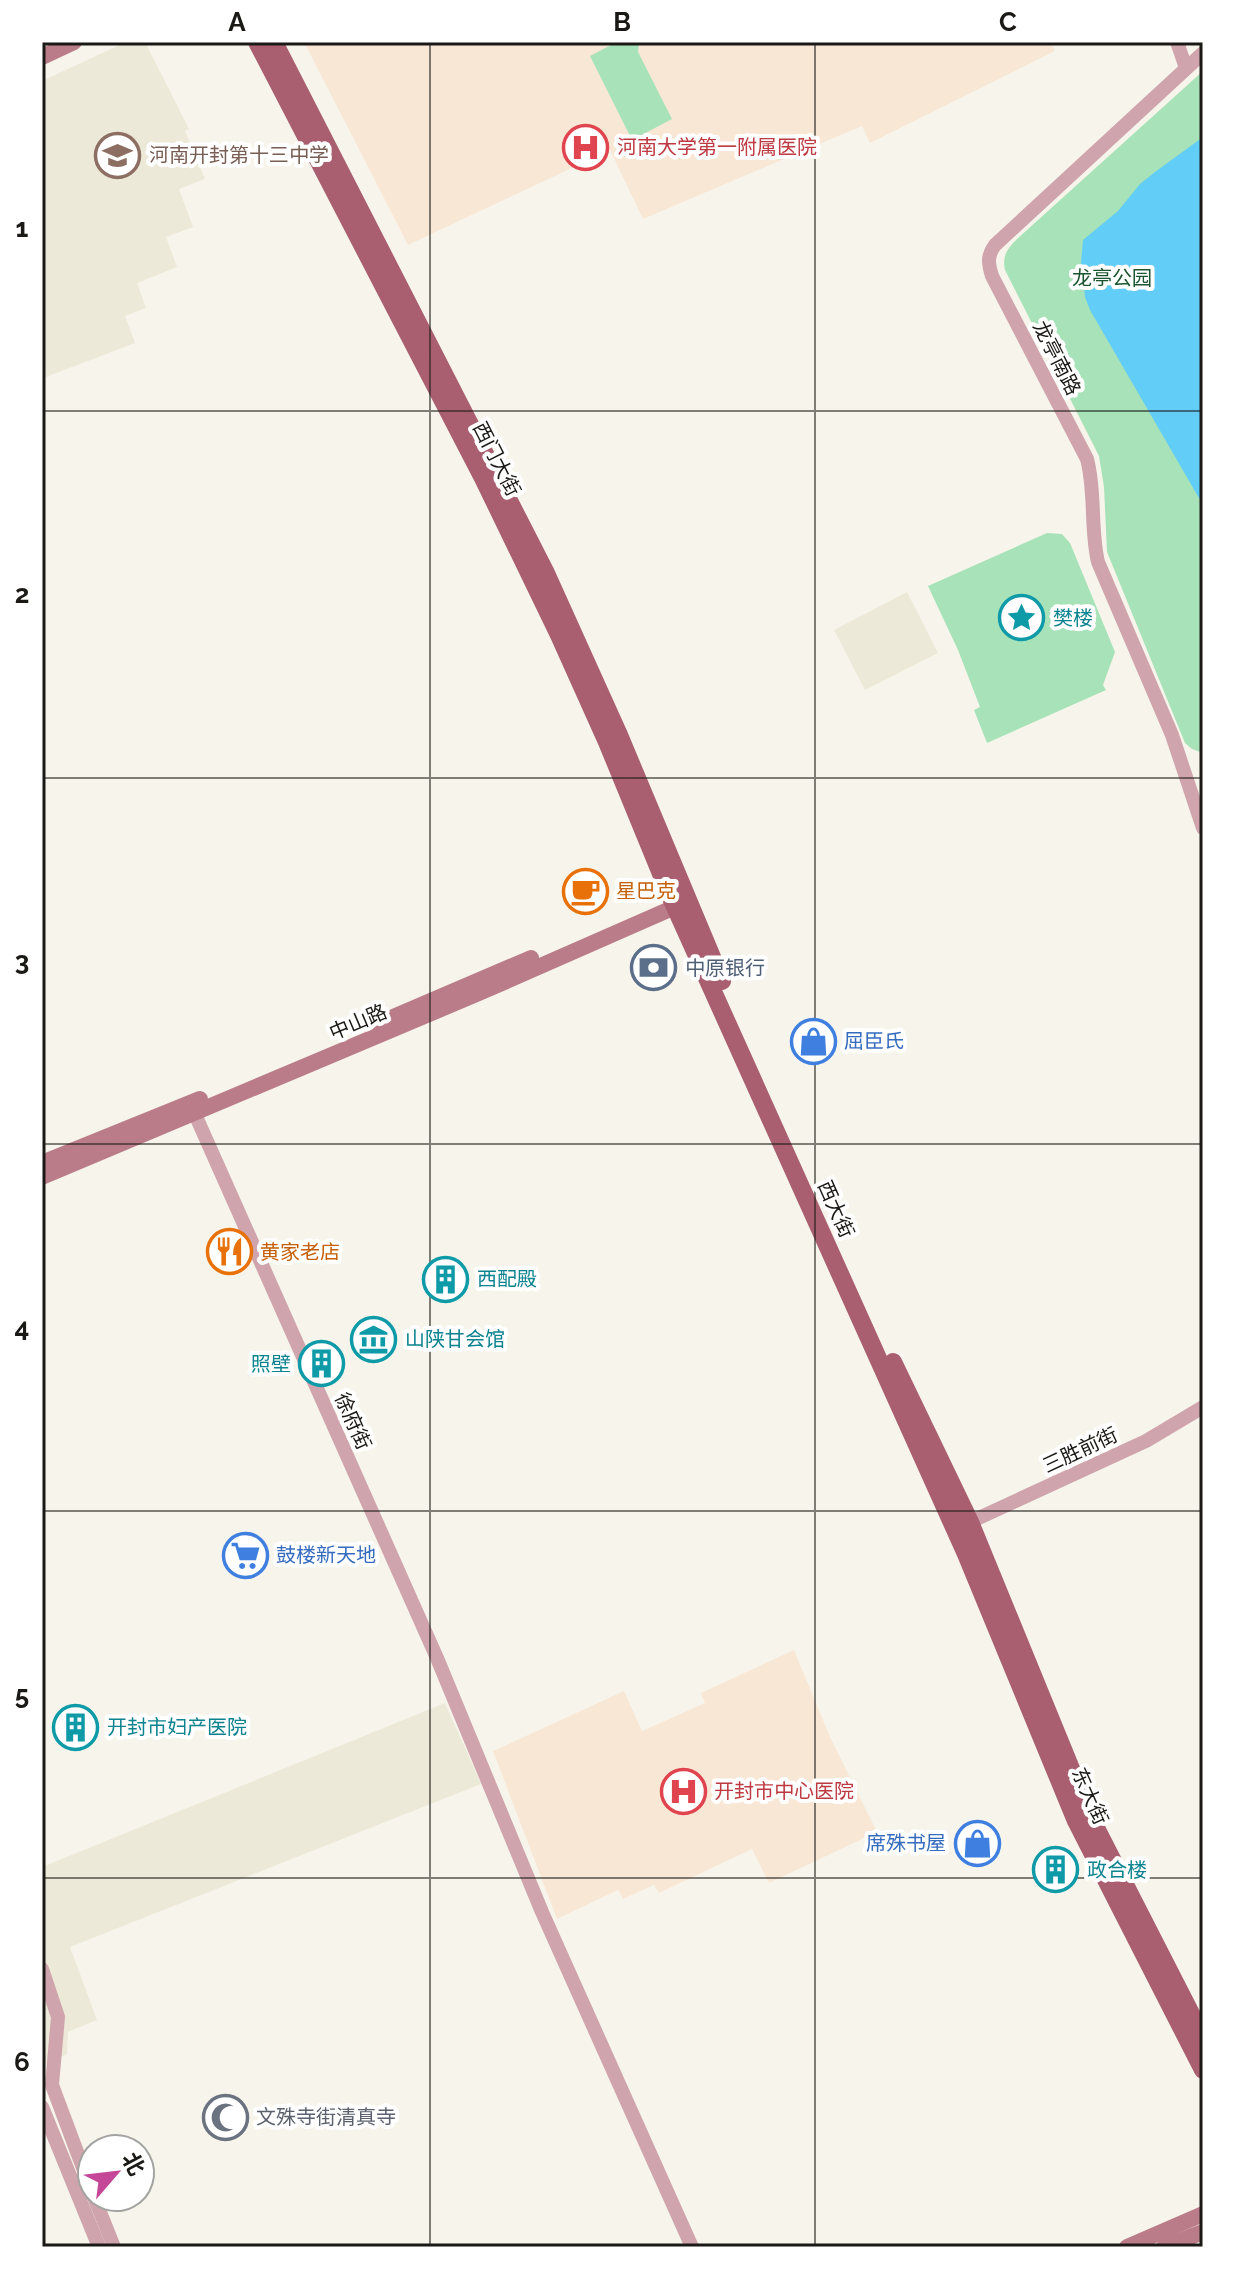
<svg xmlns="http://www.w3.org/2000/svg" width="1245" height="2289" font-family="Raleway,'Noto Sans SC',sans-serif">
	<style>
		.built { fill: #ede9d8 }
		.medical { fill: #f9e7d6 }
		.green { fill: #a8e2b8 }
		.water { fill: #62cdf7 }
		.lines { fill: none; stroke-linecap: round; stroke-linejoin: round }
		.tertiary { stroke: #cfa4ac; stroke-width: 14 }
		.secondary { stroke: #ba7c89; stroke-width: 16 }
		.primary { stroke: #a95f70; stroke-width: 18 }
		.grid { fill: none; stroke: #1a1916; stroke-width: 2; stroke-opacity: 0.55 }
		.labels { text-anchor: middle; stroke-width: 8; stroke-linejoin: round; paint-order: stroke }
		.health-label { font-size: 20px; fill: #be3a42; stroke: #fff; text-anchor: start }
		.education-label { font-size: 20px; fill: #785e54; stroke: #fff; text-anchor: start }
		.park-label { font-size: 20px; fill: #1a5530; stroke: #fff }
		.street-label { font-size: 20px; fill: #1a1916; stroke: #fff }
		.culture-label { font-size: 20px; fill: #0d838f; stroke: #fff; text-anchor: start }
		.food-label { font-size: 20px; fill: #c56008; stroke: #fff; text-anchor: start }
		.service-label { font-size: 20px; fill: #4e5e75; stroke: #fff; text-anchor: start }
		.shop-label { font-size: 20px; fill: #366cbe; stroke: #fff; text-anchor: start }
		.worship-label { font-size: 20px; fill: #5b616d; stroke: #fff; text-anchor: start }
		.neatline { fill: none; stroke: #1a1916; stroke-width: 3 }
		.grid-label { font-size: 26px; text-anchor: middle; font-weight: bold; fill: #1a1916 }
	</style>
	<rect width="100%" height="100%" fill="#f7f5eb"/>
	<g class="built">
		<path d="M 126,42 L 145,42 L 189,129 L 185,131 L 205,179 L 179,189 L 193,227 L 166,237 L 177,267 L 137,283 L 146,308 L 125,316 L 135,343 L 46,377 L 42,365 L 42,81 Z"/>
		<path d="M 907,592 L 938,653 L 865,690 L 834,630 Z"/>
		<path d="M 445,1703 L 481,1784 L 70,1947 L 97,2020 L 68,2032 L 67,2054 L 42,2066 L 42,1867 Z"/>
	</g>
	<g class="medical">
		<path d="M 304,42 L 1051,42 L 1055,51 L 870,143 L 862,126 L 643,219 L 610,150 L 408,245 Z"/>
		<path d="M 794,1650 L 830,1737 L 877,1832 L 769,1883 L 752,1849 L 659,1893 L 654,1885 L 623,1899 L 618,1890 L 557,1919 L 493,1751 L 624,1691 L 642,1731 L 705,1703 L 701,1693 Z"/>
	</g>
	<g class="green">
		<path d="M 617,42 L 639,42 L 638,52 L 672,119 L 632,140 L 590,56 Z"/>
		<path d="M 1203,71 L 1203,753 L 1192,749 L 1185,743 L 1107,552 L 1104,487 L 1099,456 L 1005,270 C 1002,256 1007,249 1017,239 Z"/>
		<path d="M 1047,533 L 1062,534 L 1070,543 L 1115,652 L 1103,685 L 1106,690 L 987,743 L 974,710 L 980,707 L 958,650 L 928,586 Z"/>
	</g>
	<path class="water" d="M 1203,137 L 1203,505 L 1090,310 L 1085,297 L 1081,262 L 1083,240 L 1118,211 L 1140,184 L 1155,172 Z"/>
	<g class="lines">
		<g class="tertiary">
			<path d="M 1177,42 L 1186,68"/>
			<path d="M 1203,53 L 995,245 C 987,256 988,263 992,276 L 1087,459 C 1096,493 1090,528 1098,562 L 1172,735 L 1203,828"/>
			<path d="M 194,1112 L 437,1658 L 542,1912 L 692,2247"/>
			<path d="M 970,1522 L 1146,1441 L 1203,1407"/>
			<path d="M 42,1969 L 58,2017 L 52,2085 L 92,2192"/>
			<path d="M 42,2107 L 99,2247"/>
			<path d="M 94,2197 L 114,2247"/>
		</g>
		<g class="secondary">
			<path d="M 42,57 L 74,42"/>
			<path d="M 379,1023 L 531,958"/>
			<path d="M 42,1163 L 200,1099"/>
			<path d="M 42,1177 L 479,993 L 684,903"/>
			<path d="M 1127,2247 L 1203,2214"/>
			<path d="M 1164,2247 L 1203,2232"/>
		</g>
		<g class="primary">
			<path d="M 257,42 L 483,478 L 559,635 L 607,742 L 671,898 L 966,1554 L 1076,1821 L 1203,2070"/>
			<path d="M 274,42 L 545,571 L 619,735 L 722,981"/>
			<path d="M 893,1362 L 970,1522 L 1092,1820 L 1203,2037"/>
		</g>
	</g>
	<path class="grid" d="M 430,42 L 430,2247M 815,42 L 815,2247M 42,411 L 1203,411M 42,778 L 1203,778M 42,1144 L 1203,1144M 42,1511 L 1203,1511M 42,1878 L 1203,1878"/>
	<defs>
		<symbol id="hospital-ring" viewBox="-11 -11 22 22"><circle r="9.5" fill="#fff" stroke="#e0444e" stroke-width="1.5"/><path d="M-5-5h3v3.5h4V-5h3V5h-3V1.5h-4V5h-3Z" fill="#e0444e"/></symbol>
		<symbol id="school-ring" viewBox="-11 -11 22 22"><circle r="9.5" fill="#fff" stroke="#8d6e63" stroke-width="1.5"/><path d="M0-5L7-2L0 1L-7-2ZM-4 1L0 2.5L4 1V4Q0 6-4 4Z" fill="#8d6e63"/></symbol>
		<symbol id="sight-ring" viewBox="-11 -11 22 22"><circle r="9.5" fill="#fff" stroke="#0f9aa8" stroke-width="1.5"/><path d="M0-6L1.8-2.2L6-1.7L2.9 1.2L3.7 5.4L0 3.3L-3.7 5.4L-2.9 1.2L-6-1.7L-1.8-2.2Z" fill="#0f9aa8"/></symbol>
		<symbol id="cafe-ring" viewBox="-11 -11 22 22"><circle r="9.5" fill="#fff" stroke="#e8710a" stroke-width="1.5"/><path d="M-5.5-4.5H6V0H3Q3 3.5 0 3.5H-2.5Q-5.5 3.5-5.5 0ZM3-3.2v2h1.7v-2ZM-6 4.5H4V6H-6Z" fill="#e8710a"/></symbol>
		<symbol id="bank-ring" viewBox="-11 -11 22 22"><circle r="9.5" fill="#fff" stroke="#5c6f8a" stroke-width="1.5"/><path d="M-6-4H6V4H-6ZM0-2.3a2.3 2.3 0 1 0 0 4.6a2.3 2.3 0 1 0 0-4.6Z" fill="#5c6f8a"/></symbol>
		<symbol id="shop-ring" viewBox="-11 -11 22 22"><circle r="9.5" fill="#fff" stroke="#3f7fe0" stroke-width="1.5"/><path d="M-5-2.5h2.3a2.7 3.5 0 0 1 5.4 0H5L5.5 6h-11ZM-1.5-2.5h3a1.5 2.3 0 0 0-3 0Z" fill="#3f7fe0"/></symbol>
		<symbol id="restaurant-ring" viewBox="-11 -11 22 22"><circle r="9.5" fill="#fff" stroke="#e8710a" stroke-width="1.5"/><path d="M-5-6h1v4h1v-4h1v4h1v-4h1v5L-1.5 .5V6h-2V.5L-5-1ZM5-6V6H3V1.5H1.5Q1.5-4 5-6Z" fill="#e8710a"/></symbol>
		<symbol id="building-ring" viewBox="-11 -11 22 22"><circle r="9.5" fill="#fff" stroke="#0f9aa8" stroke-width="1.5"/><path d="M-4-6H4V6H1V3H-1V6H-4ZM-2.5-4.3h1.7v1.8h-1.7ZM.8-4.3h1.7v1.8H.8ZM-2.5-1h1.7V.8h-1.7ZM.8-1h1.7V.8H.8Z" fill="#0f9aa8"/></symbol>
		<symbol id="museum-ring" viewBox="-11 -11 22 22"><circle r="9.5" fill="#fff" stroke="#0f9aa8" stroke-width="1.5"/><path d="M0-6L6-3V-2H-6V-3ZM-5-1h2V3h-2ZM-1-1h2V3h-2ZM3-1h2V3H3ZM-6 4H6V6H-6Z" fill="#0f9aa8"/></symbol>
		<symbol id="supermarket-ring" viewBox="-11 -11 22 22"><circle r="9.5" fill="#fff" stroke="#3f7fe0" stroke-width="1.5"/><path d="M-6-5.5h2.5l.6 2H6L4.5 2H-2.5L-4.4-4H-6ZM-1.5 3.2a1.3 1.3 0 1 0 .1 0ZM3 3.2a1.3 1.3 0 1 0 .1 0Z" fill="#3f7fe0"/></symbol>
		<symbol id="mosque-ring" viewBox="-11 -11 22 22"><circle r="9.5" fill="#fff" stroke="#6b7280" stroke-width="1.5"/><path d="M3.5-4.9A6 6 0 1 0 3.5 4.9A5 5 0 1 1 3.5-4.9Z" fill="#6b7280"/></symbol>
	</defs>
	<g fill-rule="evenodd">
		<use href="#hospital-ring" x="560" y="122" width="51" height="51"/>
		<use href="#school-ring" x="92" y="130" width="51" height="51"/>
		<use href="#sight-ring" x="996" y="592" width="51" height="51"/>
		<use href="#cafe-ring" x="560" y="866" width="51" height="51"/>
		<use href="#bank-ring" x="628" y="942" width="51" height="51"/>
		<use href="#shop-ring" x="788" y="1016" width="51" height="51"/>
		<use href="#restaurant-ring" x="204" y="1226" width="51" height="51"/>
		<use href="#building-ring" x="420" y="1254" width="51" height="51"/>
		<use href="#museum-ring" x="348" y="1314" width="51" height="51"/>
		<use href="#building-ring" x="296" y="1338" width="51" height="51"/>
		<use href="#supermarket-ring" x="220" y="1530" width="51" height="51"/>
		<use href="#building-ring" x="50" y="1702" width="51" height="51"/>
		<use href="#hospital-ring" x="658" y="1766" width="51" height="51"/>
		<use href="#shop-ring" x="952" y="1818" width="51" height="51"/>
		<use href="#building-ring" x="1030" y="1844" width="51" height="51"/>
		<use href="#mosque-ring" x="200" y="2092" width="51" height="51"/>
	</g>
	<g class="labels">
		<g class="health-label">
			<text x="617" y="154">河南大学第一附属医院</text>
			<text x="714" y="1798">开封市中心医院</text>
		</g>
		<g class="education-label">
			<text x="149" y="162">河南开封第十三中学</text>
		</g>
		<g class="park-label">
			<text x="1112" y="285">龙亭公园</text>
		</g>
		<g class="street-label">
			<text transform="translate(1057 358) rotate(63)" y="7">龙亭南路</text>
			<text transform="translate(497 459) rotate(63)" y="7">西门大街</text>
			<text transform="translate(358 1022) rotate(-23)" y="7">中山路</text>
			<text transform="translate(836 1209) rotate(66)" y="7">西大街</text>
			<text transform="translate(353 1421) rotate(66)" y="7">徐府街</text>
			<text transform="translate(1080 1450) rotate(-25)" y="7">三胜前街</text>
			<text transform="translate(1090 1796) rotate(66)" y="7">东大街</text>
		</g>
		<g class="culture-label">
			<text x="1053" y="625">樊楼</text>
			<text x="477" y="1286">西配殿</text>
			<text x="405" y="1346">山陕甘会馆</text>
			<text x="291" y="1371" text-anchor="end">照壁</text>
			<text x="107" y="1734">开封市妇产医院</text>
			<text x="1087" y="1877">政合楼</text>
		</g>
		<g class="food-label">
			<text x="616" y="898">星巴克</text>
			<text x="260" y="1259">黄家老店</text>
		</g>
		<g class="service-label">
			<text x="685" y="975">中原银行</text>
		</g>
		<g class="shop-label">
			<text x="844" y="1048">屈臣氏</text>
			<text x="276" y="1562">鼓楼新天地</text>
			<text x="946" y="1850" text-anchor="end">席殊书屋</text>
		</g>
		<g class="worship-label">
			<text x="256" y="2124">文殊寺街清真寺</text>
		</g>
	</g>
	<rect width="1245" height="2289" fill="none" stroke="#ffffff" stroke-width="88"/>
	<g transform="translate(116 2173) rotate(62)"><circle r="38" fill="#ffffff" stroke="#a3a3a2" stroke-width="2"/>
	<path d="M0-6L14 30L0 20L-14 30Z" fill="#c54898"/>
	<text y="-12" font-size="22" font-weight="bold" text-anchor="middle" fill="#1a1916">北</text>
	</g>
	<rect x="44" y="44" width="1157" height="2201" class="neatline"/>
	<g class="grid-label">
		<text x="237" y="31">A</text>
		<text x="622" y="31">B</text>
		<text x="1008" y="31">C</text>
		<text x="22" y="237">1</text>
		<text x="22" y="603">2</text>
		<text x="22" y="970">3</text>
		<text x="22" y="1337">4</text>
		<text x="22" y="1704">5</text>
		<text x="22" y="2071">6</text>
	</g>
</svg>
